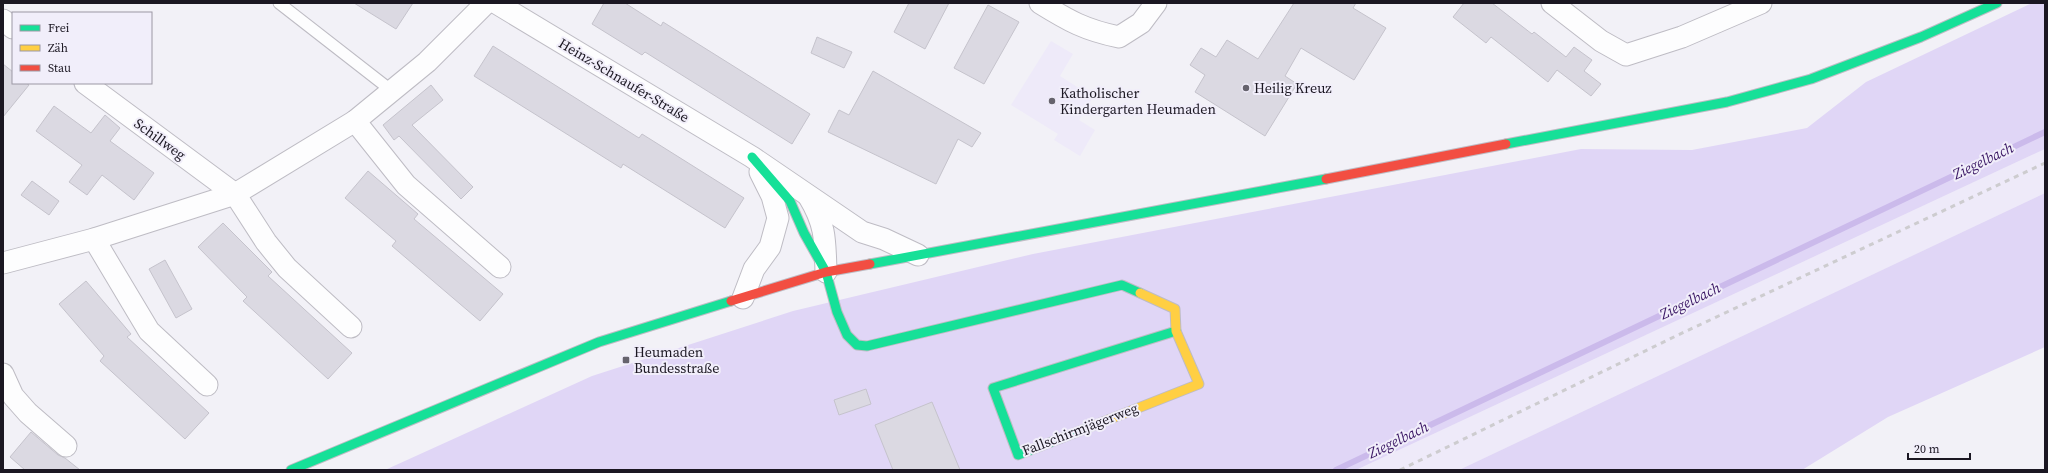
<svg xmlns="http://www.w3.org/2000/svg" width="2048" height="473" font-family="'Source Serif 4',serif">
	<style>
		.built { fill: #eeeaf9 }
		.green { fill: #e0d6f6 }
		.lines { fill: none; stroke-linecap: round; stroke-linejoin: round }
		.stream { stroke: #cbbaeb; stroke-width: 6 }
		.building { fill: #dbd9e2; stroke: #c5c3cc }
		.lane-casing { stroke: #bebcc4; stroke-width: 13 }
		.street-casing { stroke: #bebcc4; stroke-width: 23 }
		.fast-casing { stroke: #bebcc4; stroke-width: 11 }
		.slow-casing { stroke: #bebcc4; stroke-width: 11 }
		.jam-casing { stroke: #bebcc4; stroke-width: 11 }
		.lane { stroke: #fdfdfe; stroke-width: 11 }
		.street { stroke: #fdfdfe; stroke-width: 21 }
		.fast { stroke: #16e098; stroke-width: 9 }
		.slow { stroke: #ffcf43; stroke-width: 9 }
		.jam { stroke: #f24e42; stroke-width: 9 }
		.rail { stroke: #cdcccf; stroke-width: 3; stroke-dasharray: 5 5; stroke-linecap: butt }
		.poi-dot { fill: #66636d; stroke: #f1eefa; stroke-width: 1.5 }
		.labels { text-anchor: middle; stroke-width: 4; stroke-linejoin: round; paint-order: stroke }
		.street-label { font-size: 14px; fill: #1b1722; stroke: #f1eefa }
		.poi-label { font-size: 14px; fill: #1b1722; stroke: #f1eefa; text-anchor: start }
		.water-label { font-size: 15px; font-style: italic; fill: #3b1865; stroke: #f1eefa }
	</style>
	<rect width="100%" height="100%" fill="#f2f1f7"/>
	<g class="built">
		<path d="M 1051,41 L 1073,54 L 1060,76 L 1093,97 L 1079,120 L 1095,130 L 1080,156 L 1054,140 L 1058,134 L 1011,105 Z"/>
		<path d="M 2045,149 L 2045,193 L 1459,470 L 1356,470 Z"/>
	</g>
	<g class="green">
		<path d="M 2032,3 L 2045,3 L 2045,149 L 1356,470 L 385,470 L 592,376 L 793,311 L 1033,254 L 1581,149 L 1692,150 L 1807,128 L 1866,82 Z"/>
		<path d="M 2045,193 L 2045,347 L 1888,417 L 1802,470 L 1459,470 Z"/>
	</g>
	<g class="lines">
		<path class="stream" d="M 1336,470 L 2045,132"/>
	</g>
	<g class="building">
		<path d="M 354,3 L 413,3 L 396,29 Z"/>
		<path d="M 604,3 L 625,3 L 661,26 L 663,22 L 810,114 L 792,144 L 645,52 L 642,55 L 592,24 Z"/>
		<path d="M 909,3 L 949,3 L 925,49 L 894,32 Z"/>
		<path d="M 1294,3 L 1356,3 L 1353,8 L 1386,28 L 1354,80 L 1301,48 L 1285,76 L 1297,84 L 1265,136 L 1195,92 L 1205,75 L 1190,65 L 1201,48 L 1216,57 L 1227,40 L 1258,59 Z"/>
		<path d="M 1464,3 L 1492,3 L 1532,34 L 1534,32 L 1566,57 L 1574,47 L 1592,60 L 1584,71 L 1601,84 L 1591,96 L 1557,70 L 1548,82 L 1491,37 L 1486,43 L 1453,17 Z"/>
		<path d="M 988,5 L 1019,22 L 984,84 L 954,68 Z"/>
		<path d="M 817,37 L 852,52 L 844,68 L 811,53 Z"/>
		<path d="M 493,46 L 639,138 L 642,134 L 744,198 L 725,228 L 623,164 L 621,168 L 474,76 Z"/>
		<path d="M 3,64 L 13,72 L 13,83 L 26,83 L 29,85 L 3,117 Z"/>
		<path d="M 873,71 L 981,133 L 972,147 L 958,139 L 936,184 L 828,132 L 839,110 L 849,115 Z"/>
		<path d="M 431,85 L 443,100 L 412,125 L 473,187 L 461,199 L 399,136 L 394,140 L 383,125 Z"/>
		<path d="M 54,106 L 91,133 L 105,115 L 120,128 L 110,141 L 154,173 L 134,200 L 102,175 L 87,195 L 69,182 L 82,165 L 36,131 Z"/>
		<path d="M 368,171 L 418,214 L 414,219 L 503,294 L 480,321 L 392,246 L 396,241 L 345,198 Z"/>
		<path d="M 32,181 L 59,201 L 49,215 L 21,195 Z"/>
		<path d="M 223,223 L 272,272 L 268,276 L 352,353 L 328,379 L 243,301 L 247,297 L 198,247 Z"/>
		<path d="M 165,260 L 192,309 L 176,318 L 149,269 Z"/>
		<path d="M 86,281 L 131,334 L 127,337 L 209,413 L 185,439 L 100,361 L 104,356 L 59,304 Z"/>
		<path d="M 866,389 L 871,404 L 839,415 L 834,400 Z"/>
		<path d="M 932,402 L 960,470 L 893,470 L 875,425 Z"/>
		<path d="M 31,432 L 58,455 L 65,458 L 80,470 L 25,470 L 10,457 Z"/>
	</g>
	<g class="lines">
		<defs>
			<path id="lane" d="M 279,3 L 392,91"/>
			<g id="street">
				<path d="M 496,3 L 752,157 L 862,232 L 884,239 L 918,255"/>
				<path d="M 1040,3 C 1069,21 1085,30 1119,37 L 1141,23 L 1156,3"/>
				<path d="M 1552,3 L 1601,41 L 1626,55 L 1682,37 L 1761,3"/>
				<path d="M 3,20 L 13,28"/>
				<path d="M 85,83 L 235,194 L 266,242 L 287,268 L 351,327"/>
				<path d="M 355,121 L 406,185 L 500,267"/>
				<path d="M 809,197 C 826,225 825,241 826,272"/>
				<path d="M 94,239 L 149,331 L 207,385"/>
				<path d="M 3,263 L 94,239 L 235,194 L 355,121 L 427,62 L 486,3"/>
				<path d="M 743,298 L 754,269 L 770,247 L 778,218 L 772,196 L 760,172"/>
				<path d="M 3,374 L 13,396 L 28,413 L 66,446"/>
			</g>
			<g id="fast">
				<path d="M 1506,144 L 1727,102 L 1811,79 L 1921,37 L 1997,3"/>
				<path d="M 752,157 L 790,201 L 804,233 L 826,272 L 837,312 L 847,335 L 857,345 L 867,346 L 1122,285 L 1140,293"/>
				<path d="M 870,264 L 1326,179"/>
				<path d="M 1095,425 L 1018,455 L 993,388 L 1176,331"/>
				<path d="M 291,470 L 599,342 L 731,301"/>
			</g>
			<path id="slow" d="M 1095,425 L 1199,384 L 1176,331 L 1175,309 L 1140,293"/>
			<g id="jam">
				<path d="M 1326,179 L 1506,144"/>
				<path d="M 731,301 L 826,272 L 870,264"/>
			</g>
		</defs>
		<use href="#lane" class="lane-casing"/>
		<use href="#street" class="street-casing"/>
		<use href="#fast" class="fast-casing"/>
		<use href="#slow" class="slow-casing"/>
		<use href="#jam" class="jam-casing"/>
		<use href="#lane" class="lane"/>
		<use href="#street" class="street"/>
		<use href="#fast" class="fast"/>
		<use href="#slow" class="slow"/>
		<use href="#jam" class="jam"/>
		<path class="rail" d="M 1400,470 L 1678,335 L 2045,163"/>
	</g>
	<g class="poi-dot">
		<circle cx="1246" cy="88" r="4"/>
		<circle cx="1052" cy="101" r="4"/>
		<rect x="622" y="356" width="8" height="8" rx="2"/>
	</g>
	<g class="labels">
		<g class="street-label">
			<text transform="translate(624 80) rotate(31)" y="5">Heinz-Schnaufer-Straße</text>
			<text transform="translate(160 139) rotate(36)" y="5">Schillweg</text>
			<text transform="translate(1080 429) rotate(-21)" y="5">Fallschirmjägerweg</text>
		</g>
		<g class="poi-label">
			<text x="1254" y="93">Heilig Kreuz</text>
			<text x="1060" y="98">Katholischer<tspan x="1060" dy="16">Kindergarten Heumaden</tspan></text>
			<text x="634" y="357">Heumaden<tspan x="634" dy="16">Bundesstraße</tspan></text>
		</g>
		<g class="water-label">
			<text transform="translate(1983 161) rotate(-26)" y="5">Ziegelbach</text>
			<text transform="translate(1690 301) rotate(-26)" y="5">Ziegelbach</text>
			<text transform="translate(1398 440) rotate(-26)" y="5">Ziegelbach</text>
		</g>
	</g>
	<rect width="2048" height="473" fill="none" stroke="#1b1722" stroke-width="8"/>
	<rect x="12" y="12" width="140" height="72" fill="#f1eefa" stroke="#9b98a4"/>
	<rect x="20" y="25" width="20" height="6" fill="#16e098" stroke="#9b98a4"/>
	<text x="48" y="32" font-size="12" fill="#1b1722">Frei</text>
	<rect x="20" y="45" width="20" height="6" fill="#ffcf43" stroke="#9b98a4"/>
	<text x="48" y="52" font-size="12" fill="#1b1722">Zäh</text>
	<rect x="20" y="65" width="20" height="6" fill="#f24e42" stroke="#9b98a4"/>
	<text x="48" y="72" font-size="12" fill="#1b1722">Stau</text>
	<path d="M1908 453v6h62v-6" fill="none" stroke="#1b1722" stroke-width="2"/>
	<text x="1914" y="453" font-size="12" fill="#1b1722" stroke="#f1eefa" stroke-width="3" paint-order="stroke">20 m</text>
</svg>
